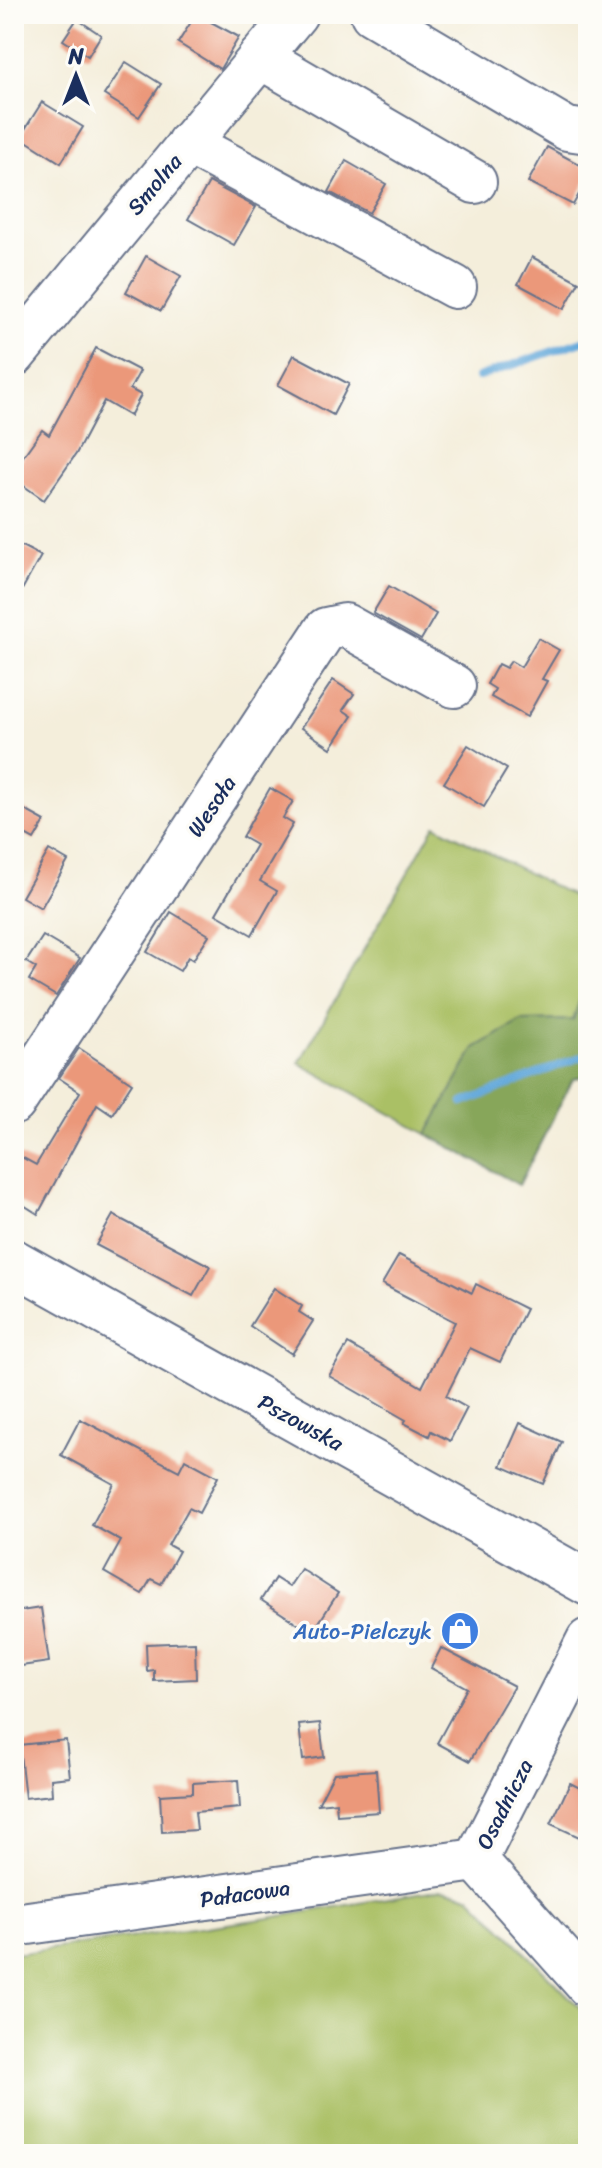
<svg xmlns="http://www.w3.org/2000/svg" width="602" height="2168" font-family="Sriracha,sans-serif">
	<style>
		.green { fill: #aac065; stroke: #627862; stroke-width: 2 }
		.forest { fill: #87a65a; stroke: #516a5c; stroke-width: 2 }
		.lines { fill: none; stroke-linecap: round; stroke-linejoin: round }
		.stream { stroke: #66aadb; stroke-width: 8 }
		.building { fill: #eb987a }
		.minor-casing { stroke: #67728a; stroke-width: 46 }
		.major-casing { stroke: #67728a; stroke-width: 48 }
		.minor { stroke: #fff; stroke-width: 42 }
		.major { stroke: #fff; stroke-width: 44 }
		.labels { text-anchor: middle; stroke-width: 7; stroke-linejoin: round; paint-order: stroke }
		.street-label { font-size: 22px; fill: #1b2f5e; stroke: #fdfcf7 }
		.shop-label { font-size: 22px; fill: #366cbe; stroke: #fdfcf7; text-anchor: end }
	</style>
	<rect width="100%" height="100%" fill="#fdfcf7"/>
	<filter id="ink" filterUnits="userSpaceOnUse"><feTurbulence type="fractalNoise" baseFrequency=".0125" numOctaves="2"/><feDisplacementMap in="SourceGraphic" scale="16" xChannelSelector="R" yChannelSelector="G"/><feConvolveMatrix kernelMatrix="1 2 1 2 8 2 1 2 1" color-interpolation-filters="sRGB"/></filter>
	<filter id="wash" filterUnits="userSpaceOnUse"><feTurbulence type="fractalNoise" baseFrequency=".006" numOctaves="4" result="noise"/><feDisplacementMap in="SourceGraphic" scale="32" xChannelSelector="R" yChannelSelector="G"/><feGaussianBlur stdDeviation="1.8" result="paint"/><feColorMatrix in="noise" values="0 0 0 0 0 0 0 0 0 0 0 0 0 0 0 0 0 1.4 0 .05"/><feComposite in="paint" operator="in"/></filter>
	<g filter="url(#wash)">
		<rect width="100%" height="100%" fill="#f4eedb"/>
		<g class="green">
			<path d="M 435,825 L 588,904 L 588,976 L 573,1020 L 521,1021 L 475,1048 L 427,1134 L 299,1063 Z"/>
			<path d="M 442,1889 L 470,1896 L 588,2016 L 588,2154 L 14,2154 L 14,1954 L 270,1918 Z"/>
		</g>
		<path class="forest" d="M 588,976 L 588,1075 L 573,1079 L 519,1185 L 427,1134 L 475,1048 L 521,1021 L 573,1020 Z"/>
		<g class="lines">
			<g class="stream">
				<path d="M 478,377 L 588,339"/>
				<path d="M 463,1103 L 588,1054"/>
			</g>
		</g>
		<g id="blocks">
			<g class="building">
				<path d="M 196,14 L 239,37 L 220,69 L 178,43 Z"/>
				<path d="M 77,19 L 101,35 L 88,56 L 63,40 Z"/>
				<path d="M 126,62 L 161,84 L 139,117 L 104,95 Z"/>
				<path d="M 42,102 L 83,127 L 61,163 L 20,137 Z"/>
				<path d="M 547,147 L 588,169 L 588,178 L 573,205 L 528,182 Z"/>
				<path d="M 346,161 L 386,184 L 369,213 L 329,192 Z"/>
				<path d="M 209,182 L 256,207 L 234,245 L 188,219 Z"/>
				<path d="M 146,256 L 181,276 L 161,311 L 126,292 Z"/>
				<path d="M 532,257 L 579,282 L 564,309 L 518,284 Z"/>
				<path d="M 96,348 L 140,371 L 130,389 L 141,395 L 130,416 L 104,401 L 76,454 L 44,500 L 14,479 L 14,469 L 42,430 L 49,435 Z"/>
				<path d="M 294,355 L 349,384 L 333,415 L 278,385 Z"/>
				<path d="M 14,542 L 41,556 L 14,604 Z"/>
				<path d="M 389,586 L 436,614 L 421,640 L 373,613 Z"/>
				<path d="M 538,638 L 559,650 L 542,679 L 547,681 L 527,717 L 491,697 L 495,689 L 487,684 L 498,664 L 506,668 L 511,661 L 521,667 Z"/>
				<path d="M 333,680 L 354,694 L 343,710 L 352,716 L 331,748 L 301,728 Z"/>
				<path d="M 468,745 L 507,769 L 484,807 L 444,783 Z"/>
				<path d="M 270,788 L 293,801 L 283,818 L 293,824 L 260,881 L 277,891 L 252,935 L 216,914 L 256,845 L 242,837 Z"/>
				<path d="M 14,804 L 45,821 L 34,840 L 14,829 Z"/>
				<path d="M 49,850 L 68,861 L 41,908 L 22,897 Z"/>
				<path d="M 171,912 L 209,935 L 193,960 L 188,957 L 180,971 L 147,952 Z"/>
				<path d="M 43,936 L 80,958 L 56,996 L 29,980 L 36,968 L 26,962 Z"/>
				<path d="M 79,1048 L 132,1083 L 112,1114 L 97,1104 L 38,1214 L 14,1199 L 14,1153 L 36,1165 L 80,1092 L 59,1078 Z"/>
				<path d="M 113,1215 L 210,1266 L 193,1296 L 96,1245 Z"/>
				<path d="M 399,1255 L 472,1293 L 476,1284 L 526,1309 L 500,1362 L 470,1348 L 446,1396 L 467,1408 L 450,1441 L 431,1431 L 429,1436 L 404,1423 L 406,1420 L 329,1376 L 348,1344 L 422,1387 L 455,1322 L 382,1284 Z"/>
				<path d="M 274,1288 L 302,1306 L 299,1312 L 313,1321 L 292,1354 L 250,1326 Z"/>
				<path d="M 80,1419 L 179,1471 L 185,1459 L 218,1477 L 199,1513 L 189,1508 L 168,1545 L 179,1551 L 161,1584 L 151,1579 L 142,1594 L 104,1572 L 121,1541 L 92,1525 L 114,1484 L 61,1455 Z"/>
				<path d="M 520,1423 L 562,1442 L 543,1484 L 501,1466 Z"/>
				<path d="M 301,1569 L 338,1593 L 312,1633 L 261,1600 L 275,1578 L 289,1587 Z"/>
				<path d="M 41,1608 L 49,1662 L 14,1667 L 14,1612 Z"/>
				<path d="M 195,1642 L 196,1679 L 154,1681 L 154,1670 L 147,1671 L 146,1644 Z"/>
				<path d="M 441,1648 L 514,1686 L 470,1761 L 437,1743 L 467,1688 L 431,1668 Z"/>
				<path d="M 320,1723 L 324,1757 L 303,1760 L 299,1725 Z"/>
				<path d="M 66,1740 L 70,1777 L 51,1779 L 52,1795 L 25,1798 L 19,1745 Z"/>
				<path d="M 376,1770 L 379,1812 L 337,1815 L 336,1802 L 318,1804 L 334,1773 Z"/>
				<path d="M 238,1780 L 240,1808 L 195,1812 L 197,1830 L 162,1832 L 160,1795 L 193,1793 L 193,1783 Z"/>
				<path d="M 570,1783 L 588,1792 L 588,1841 L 551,1824 Z"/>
			</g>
		</g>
	</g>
	<g filter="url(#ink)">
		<use href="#blocks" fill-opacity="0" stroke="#67728a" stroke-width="2"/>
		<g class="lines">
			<defs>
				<g id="minor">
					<path d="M 372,14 L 567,129 L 588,132"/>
					<path d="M 260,57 L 475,182"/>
					<path d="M 188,143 L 455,287"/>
					<path d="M 14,355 L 296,14"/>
					<path d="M 14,1103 L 326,629 L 345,625 L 454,686"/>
					<path d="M 476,1860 L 588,1640"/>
					<path d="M 476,1860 L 588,1986"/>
					<path d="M 14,1925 L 476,1860"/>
				</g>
				<path id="major" d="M 14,1262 L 588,1583"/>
			</defs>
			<use href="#minor" class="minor-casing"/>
			<use href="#major" class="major-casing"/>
			<use href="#minor" class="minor"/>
			<use href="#major" class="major"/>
		</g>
	</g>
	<defs>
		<symbol id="shop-disc" viewBox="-11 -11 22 22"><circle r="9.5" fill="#3f7fe0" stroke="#fdfcf7"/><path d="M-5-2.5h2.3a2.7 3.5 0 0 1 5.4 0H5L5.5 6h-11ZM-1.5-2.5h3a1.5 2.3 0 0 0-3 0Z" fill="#fff"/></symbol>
	</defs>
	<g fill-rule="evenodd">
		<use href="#shop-disc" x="438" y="1609" width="44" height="44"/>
	</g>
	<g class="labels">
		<g class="street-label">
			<text transform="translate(154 184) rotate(-50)" y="8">Smolna</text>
			<text transform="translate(211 806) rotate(-56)" y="8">Wesoła</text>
			<text transform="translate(301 1422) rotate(29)" y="8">Pszowska</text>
			<text transform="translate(504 1804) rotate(-63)" y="8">Osadnicza</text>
			<text transform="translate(245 1893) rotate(-8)" y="8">Pałacowa</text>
		</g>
		<g class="shop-label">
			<text x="432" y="1639">Auto-Pielczyk</text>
		</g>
	</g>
	<rect width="602" height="2168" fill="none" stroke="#fdfcf7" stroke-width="48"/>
	<g transform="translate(76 76)" stroke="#fdfcf7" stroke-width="6" paint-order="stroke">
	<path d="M0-6L14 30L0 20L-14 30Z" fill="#1b2f5e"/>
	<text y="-12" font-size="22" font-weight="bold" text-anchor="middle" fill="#1b2f5e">N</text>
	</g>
</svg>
